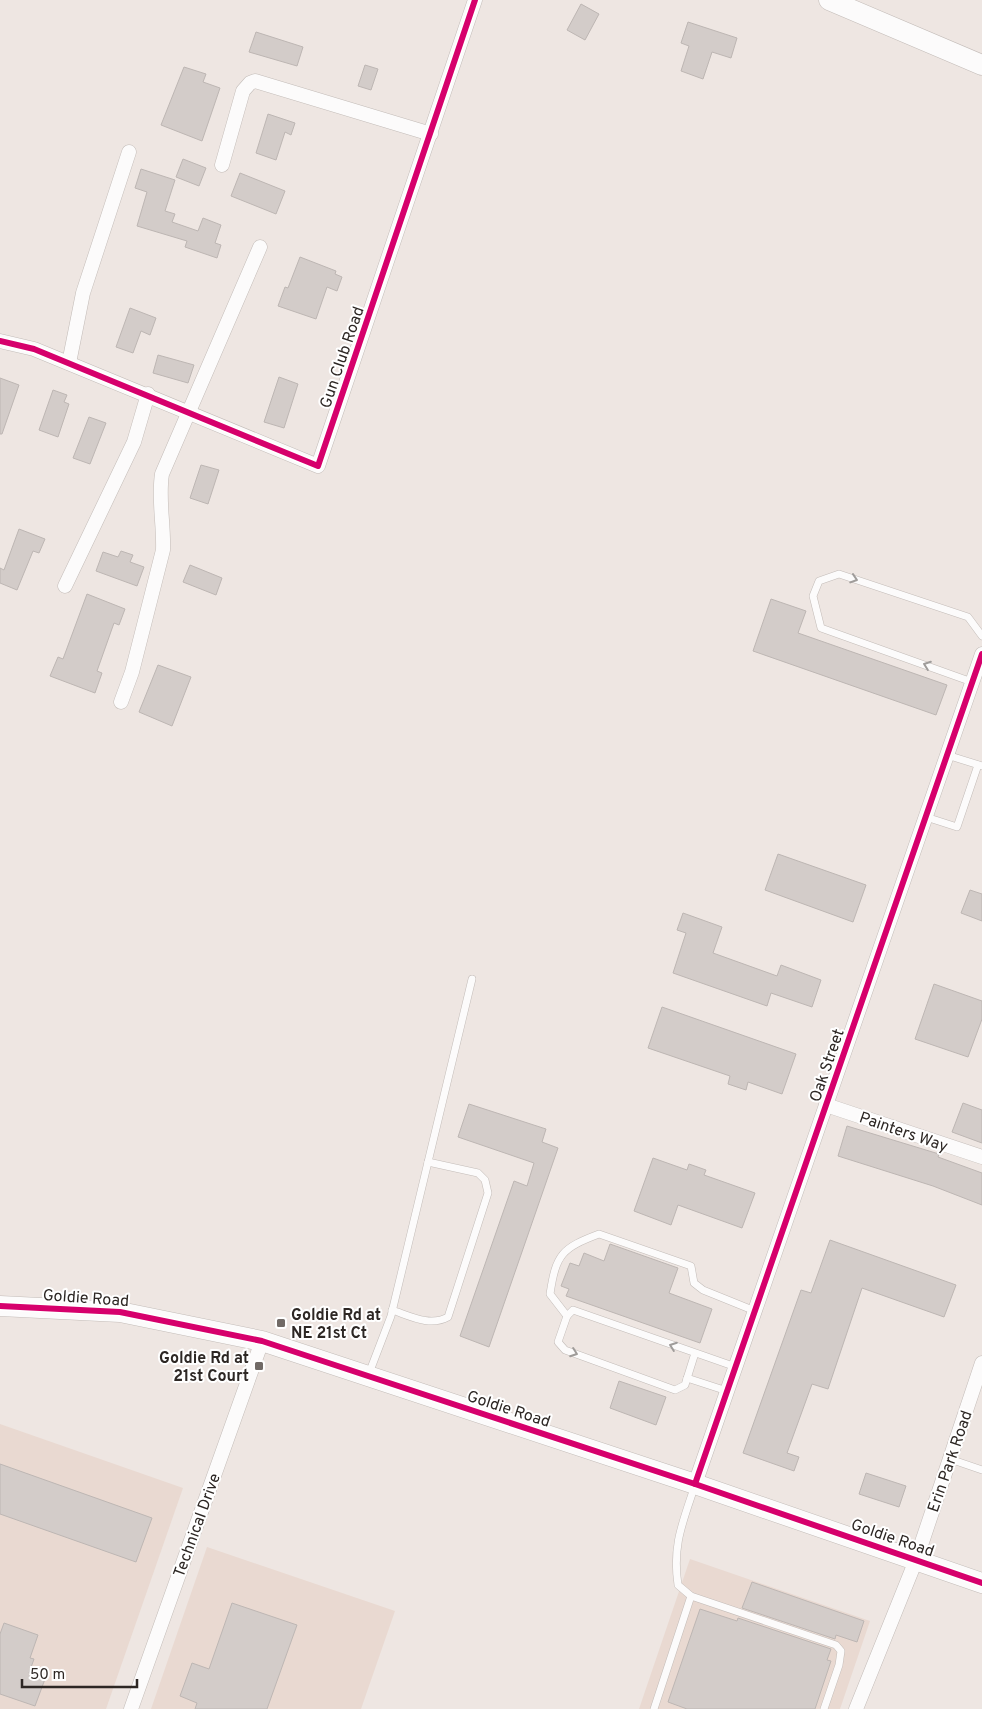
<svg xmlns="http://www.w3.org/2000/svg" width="982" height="1709" font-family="Overpass,sans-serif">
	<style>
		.built { fill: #e9d9d1 }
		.building { fill: #d3ccc9; stroke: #bdb6b3 }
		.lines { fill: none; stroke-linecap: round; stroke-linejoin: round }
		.lane-casing { stroke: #c3bcb8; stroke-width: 8 }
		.street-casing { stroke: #c3bcb8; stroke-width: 15 }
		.secondary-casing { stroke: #c3bcb8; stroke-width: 21 }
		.lane { stroke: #fcfbfb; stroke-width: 7 }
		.street { stroke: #fcfbfb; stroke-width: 14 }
		.secondary { stroke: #fcfbfb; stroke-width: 20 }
		.cycleway-casing { stroke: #fff; stroke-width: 9 }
		.cycleway { stroke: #d6006c; stroke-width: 6 }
		.oneway { stroke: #9f9c9a }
		.poi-dot { fill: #716a66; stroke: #fff; stroke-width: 2 }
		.labels { text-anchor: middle; stroke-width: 4; stroke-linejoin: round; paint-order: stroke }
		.street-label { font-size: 16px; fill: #2d2724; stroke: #fff }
		.poi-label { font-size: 16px; font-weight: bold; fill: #2d2724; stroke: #fff; text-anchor: start }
	</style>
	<rect width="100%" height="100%" fill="#eee6e2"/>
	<g class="built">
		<path d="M 0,1424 L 183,1488 L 106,1709 L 0,1709 Z"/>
		<path d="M 207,1547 L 395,1611 L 361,1709 L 151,1709 Z"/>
		<path d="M 690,1559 L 870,1621 L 840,1709 L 639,1709 Z"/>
	</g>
	<g class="building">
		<path d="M 581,4 L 599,14 L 585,40 L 567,30 Z"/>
		<path d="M 688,22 L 737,38 L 731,58 L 712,52 L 703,79 L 681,71 L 689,46 L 681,43 Z"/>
		<path d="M 256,32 L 303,47 L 297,66 L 249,52 Z"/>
		<path d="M 365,65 L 378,69 L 371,90 L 358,86 Z"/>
		<path d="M 184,67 L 206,74 L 203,82 L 220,88 L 202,141 L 161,125 Z"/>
		<path d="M 268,114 L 295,123 L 291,135 L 285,132 L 276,160 L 256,153 Z"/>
		<path d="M 183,159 L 206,168 L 199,186 L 176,177 Z"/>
		<path d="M 141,169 L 175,180 L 165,211 L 175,214 L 172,222 L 198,231 L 203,218 L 221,225 L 215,243 L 221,245 L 217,258 L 185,247 L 187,241 L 137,226 L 147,192 L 135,188 Z"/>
		<path d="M 240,173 L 285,191 L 276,214 L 231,196 Z"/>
		<path d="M 300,257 L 336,271 L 335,274 L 342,277 L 337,291 L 327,287 L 316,319 L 278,306 L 285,287 L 288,288 Z"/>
		<path d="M 130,308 L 156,318 L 150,335 L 141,331 L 133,353 L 116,347 Z"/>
		<path d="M 158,355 L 194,365 L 188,383 L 153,373 Z"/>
		<path d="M 279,377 L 298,384 L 284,428 L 264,422 Z"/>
		<path d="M 0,378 L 19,385 L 2,434 L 0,434 Z"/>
		<path d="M 53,390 L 67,395 L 64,402 L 69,404 L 58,437 L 39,430 Z"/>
		<path d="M 89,417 L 106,423 L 90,464 L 73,458 Z"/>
		<path d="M 201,465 L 219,470 L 208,504 L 190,498 Z"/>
		<path d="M 19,529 L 45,539 L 39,553 L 33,551 L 17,590 L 0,583 L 0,568 L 4,570 Z"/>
		<path d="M 121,551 L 133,555 L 130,562 L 144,567 L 137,586 L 96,571 L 103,552 L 118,557 Z"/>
		<path d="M 190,565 L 222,578 L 216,595 L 183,582 Z"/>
		<path d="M 87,594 L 125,609 L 119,625 L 114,623 L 97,671 L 102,673 L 95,693 L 50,676 L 58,657 L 63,659 Z"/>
		<path d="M 771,599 L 806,611 L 798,633 L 947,685 L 936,715 L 753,651 Z"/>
		<path d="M 158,665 L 191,677 L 172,726 L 139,712 Z"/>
		<path d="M 778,854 L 866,885 L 853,922 L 765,890 Z"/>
		<path d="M 970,890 L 982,894 L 982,921 L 961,913 Z"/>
		<path d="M 683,913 L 722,927 L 713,953 L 777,976 L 781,965 L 821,980 L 812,1007 L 771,993 L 767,1006 L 673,973 L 686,933 L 677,930 Z"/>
		<path d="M 934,984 L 982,1001 L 982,1019 L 968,1057 L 915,1039 Z"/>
		<path d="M 662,1007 L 796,1054 L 782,1094 L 748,1082 L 746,1090 L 728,1084 L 730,1076 L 648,1048 Z"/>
		<path d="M 963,1103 L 982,1110 L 982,1143 L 952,1132 Z"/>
		<path d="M 469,1104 L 546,1129 L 542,1142 L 558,1148 L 489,1347 L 460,1336 L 514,1181 L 527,1186 L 534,1163 L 458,1137 Z"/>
		<path d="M 847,1126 L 939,1154 L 938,1157 L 982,1173 L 982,1205 L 933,1186 L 838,1156 Z"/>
		<path d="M 653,1158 L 687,1170 L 689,1164 L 706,1170 L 704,1175 L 755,1193 L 742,1228 L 678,1205 L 671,1225 L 634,1211 Z"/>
		<path d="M 830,1240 L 956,1285 L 944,1317 L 862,1288 L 828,1389 L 812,1384 L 787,1453 L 799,1457 L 794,1471 L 743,1453 L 801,1290 L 811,1293 Z"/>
		<path d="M 610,1244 L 678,1268 L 669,1293 L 712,1309 L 700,1343 L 566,1296 L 569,1289 L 561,1286 L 570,1263 L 579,1266 L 584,1253 L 604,1261 Z"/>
		<path d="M 619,1381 L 666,1397 L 656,1425 L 610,1408 Z"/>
		<path d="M 0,1464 L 152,1518 L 136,1562 L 0,1514 Z"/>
		<path d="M 866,1473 L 906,1486 L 899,1507 L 859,1494 Z"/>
		<path d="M 752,1582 L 864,1621 L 857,1642 L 836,1635 L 835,1639 L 742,1608 Z"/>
		<path d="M 232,1603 L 297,1625 L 267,1709 L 195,1709 L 197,1703 L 180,1696 L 192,1663 L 209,1669 Z"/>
		<path d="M 700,1609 L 737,1621 L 738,1618 L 831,1649 L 827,1660 L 831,1661 L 815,1709 L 687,1709 L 668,1702 Z"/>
		<path d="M 4,1623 L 38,1635 L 30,1658 L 34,1659 L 29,1673 L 45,1679 L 35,1706 L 0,1694 L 0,1634 Z"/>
	</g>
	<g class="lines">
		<defs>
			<g id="lane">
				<path d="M 972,682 L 821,628 L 813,596 L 819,581 L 839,574 L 968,617 L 982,636"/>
				<path d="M 947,755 L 982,766"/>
				<path d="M 926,817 L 957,827 L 978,765"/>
				<path d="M 392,1310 C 410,1316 430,1327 448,1317 L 488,1193 L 485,1180 L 478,1173 L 428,1162"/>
				<path d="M 567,1316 L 550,1294 C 556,1254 562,1248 599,1234 L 691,1266 L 694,1283 L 703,1290 L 755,1311"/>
				<path d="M 695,1353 L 685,1385 L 675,1390 L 565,1350 L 558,1342 L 567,1316 L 573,1310 L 736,1367"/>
				<path d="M 368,1376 L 391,1316 L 472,979"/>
				<path d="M 687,1378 L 727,1391"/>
				<path d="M 950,1459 L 982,1470"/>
				<path d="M 695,1485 C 683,1522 672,1545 678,1585 L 691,1596 L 836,1645 L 841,1651 L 839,1665 L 824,1709"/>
				<path d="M 654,1709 L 691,1596"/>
			</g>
			<g id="street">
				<path d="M 222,165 L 243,91 L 250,83 L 255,81 L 431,134"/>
				<path d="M 0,341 L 34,349 L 318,466 L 475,0"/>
				<path d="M 69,363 L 83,293 L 129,152"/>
				<path d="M 65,586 L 134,442 L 148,394"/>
				<path d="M 121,702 L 132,672 L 163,550 C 164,524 158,499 162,474 L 260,247"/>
				<path d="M 826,1105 L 982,1157"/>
				<path d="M 695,1484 L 982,654"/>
				<path d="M 131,1709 L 262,1341"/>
				<path d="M 856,1709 L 916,1560 L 982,1363"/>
			</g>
			<g id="secondary">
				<path d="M 829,0 L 982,65"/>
				<path d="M 0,1306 L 120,1312 L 262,1341 L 695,1484 L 982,1583"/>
			</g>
		</defs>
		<use href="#lane" class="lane-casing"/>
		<use href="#street" class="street-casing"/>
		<use href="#secondary" class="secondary-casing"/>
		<use href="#lane" class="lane"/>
		<use href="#street" class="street"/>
		<use href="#secondary" class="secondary"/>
		<defs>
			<g id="cycleway">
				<path d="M 0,341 L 34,349 L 318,466 L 475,0"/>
				<path d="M 0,1306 L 120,1312 L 262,1341 L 695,1484 L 982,1583"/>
				<path d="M 695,1484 L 982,654"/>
			</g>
		</defs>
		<use href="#cycleway" class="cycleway-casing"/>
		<use href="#cycleway" class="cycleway"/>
	</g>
	<defs><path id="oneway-chevron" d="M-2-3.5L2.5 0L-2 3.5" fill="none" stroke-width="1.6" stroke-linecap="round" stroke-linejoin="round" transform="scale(1.25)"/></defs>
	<g class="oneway">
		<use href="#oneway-chevron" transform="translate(854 579) rotate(18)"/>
		<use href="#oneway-chevron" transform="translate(927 665) rotate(-160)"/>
		<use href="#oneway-chevron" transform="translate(673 1346) rotate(-160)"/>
		<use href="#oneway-chevron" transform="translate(574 1353) rotate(20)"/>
	</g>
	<g class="poi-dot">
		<rect x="276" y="1318" width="10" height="10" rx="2.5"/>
		<rect x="254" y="1361" width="10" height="10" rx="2.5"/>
	</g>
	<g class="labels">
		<g class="street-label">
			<text transform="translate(341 357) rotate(-71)" y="6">Gun Club Road</text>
			<text transform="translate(826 1065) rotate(-71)" y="6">Oak Street</text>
			<text transform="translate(904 1131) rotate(19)" y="6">Painters Way</text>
			<text transform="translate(86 1297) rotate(4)" y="6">Goldie Road</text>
			<text transform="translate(509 1408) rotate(18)" y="6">Goldie Road</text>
			<text transform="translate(949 1461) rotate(-71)" y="6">Erin Park Road</text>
			<text transform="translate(196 1525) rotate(-70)" y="6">Technical Drive</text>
			<text transform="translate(893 1537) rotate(19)" y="6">Goldie Road</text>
		</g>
		<g class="poi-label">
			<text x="291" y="1320">Goldie Rd at<tspan x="291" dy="18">NE 21st Ct</tspan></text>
			<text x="249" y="1363" text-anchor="end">Goldie Rd at<tspan x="249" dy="18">21st Court</tspan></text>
		</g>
	</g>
	<path d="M22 1679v8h115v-8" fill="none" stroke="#2d2724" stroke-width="2.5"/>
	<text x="30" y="1679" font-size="15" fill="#2d2724" stroke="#ffffff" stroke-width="4" paint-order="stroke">50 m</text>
</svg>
